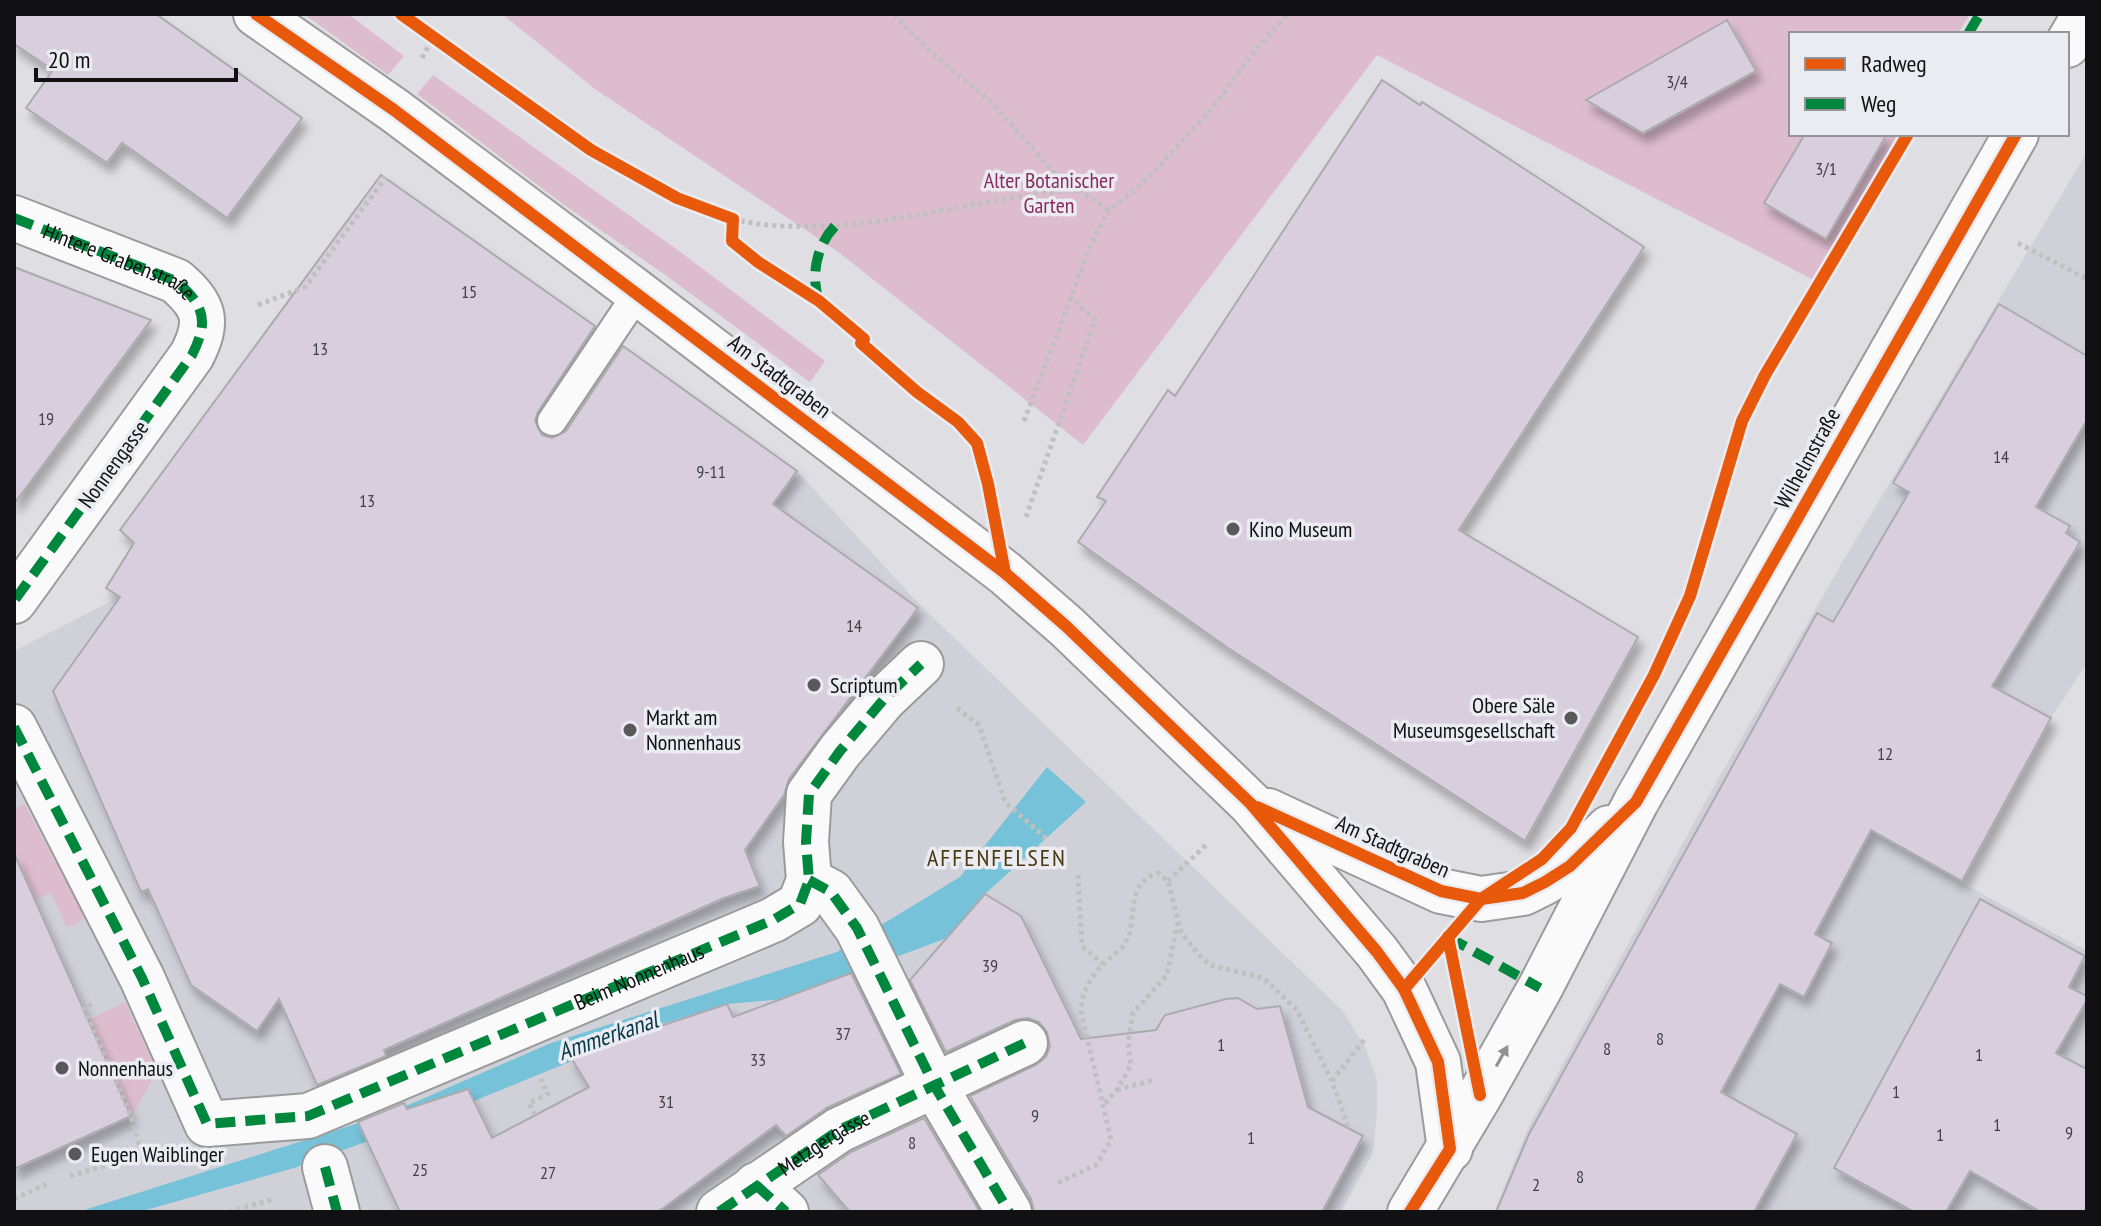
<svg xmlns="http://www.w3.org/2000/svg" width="2101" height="1226" font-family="'PT Sans Narrow',sans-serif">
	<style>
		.built { fill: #d0d0d9 }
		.green { fill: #ddbcce }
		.water { fill: #75c2d9 }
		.building { fill: #d8cedd; stroke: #ababae; stroke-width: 2; filter: url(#shadow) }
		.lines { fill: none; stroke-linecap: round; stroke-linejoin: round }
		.lane-casing { stroke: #9b9b9d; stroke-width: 32 }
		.street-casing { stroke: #9b9b9d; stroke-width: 48 }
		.secondary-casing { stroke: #9b9b9d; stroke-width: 48 }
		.path { stroke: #c0c0c0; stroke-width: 5; stroke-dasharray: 4 4; stroke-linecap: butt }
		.lane { stroke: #fafafb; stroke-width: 28 }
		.street { stroke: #fafafb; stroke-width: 44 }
		.secondary { stroke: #fafafb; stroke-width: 44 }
		.quiet { stroke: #00873e; stroke-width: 10; stroke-dasharray: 20 10; stroke-linecap: butt }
		.cycleway-casing { stroke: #ebecf2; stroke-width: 17 }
		.cycleway { stroke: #e8590c; stroke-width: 12 }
		.oneway { fill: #919193 }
		.poi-dot { fill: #59595c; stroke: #ebecf2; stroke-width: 3 }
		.labels { text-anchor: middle; stroke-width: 7; stroke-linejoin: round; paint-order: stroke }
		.number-label { font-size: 18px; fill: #444146 }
		.park-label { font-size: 22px; fill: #882b60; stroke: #ebecf2 }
		.street-label { font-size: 22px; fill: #111113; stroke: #ebecf2 }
		.poi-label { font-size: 22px; fill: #111113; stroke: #ebecf2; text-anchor: start }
		.neighbourhood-label { font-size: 24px; letter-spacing: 2px; fill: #493811; stroke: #ebecf2 }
		.water-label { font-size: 24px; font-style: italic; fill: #063947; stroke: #ebecf2 }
	</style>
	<defs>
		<filter id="shadow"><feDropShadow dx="5" dy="9" stdDeviation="4" flood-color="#0004"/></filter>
	</defs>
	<rect width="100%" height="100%" fill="#dfdfe3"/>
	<g class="built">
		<path d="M 2087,152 L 2087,663 L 2051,718 L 1982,845 L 1930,863 L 1982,894 L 2087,951 L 2087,1212 L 1494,1212 L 1529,1126 L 1709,795 L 1840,566 Z"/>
		<path d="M 416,198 L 682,391 L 797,471 L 918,603 L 1343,1011 L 1366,1049 L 1377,1079 L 1377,1112 L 1373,1152 L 1341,1212 L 14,1212 L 14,651 L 119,597 L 106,588 L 134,543 L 120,529 L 285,305 L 356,277 Z"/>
	</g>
	<g class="green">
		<path d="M 304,14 L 348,14 L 404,56 L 388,75 Z"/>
		<path d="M 502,14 L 1970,14 L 1958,34 L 1791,34 L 1791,134 L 1898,134 L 1812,279 L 1377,55 L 1083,445 L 837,251 L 595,89 Z"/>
		<path d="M 433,75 L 679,251 L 825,361 L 810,382 L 664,274 L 560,202 L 417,94 Z"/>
		<path d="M 24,804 L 86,918 L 67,928 L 51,893 L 33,900 L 14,858 L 14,809 Z"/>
		<path d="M 125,1002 L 157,1072 L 131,1116 L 89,1020 Z"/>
	</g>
	<path class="water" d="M 1047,767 L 1086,802 L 985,894 L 947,938 L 783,999 L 727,1004 L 665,1023 L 437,1116 L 294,1168 L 139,1212 L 78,1212 L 390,1113 L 551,1043 L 837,952 L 960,877 Z"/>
	<g class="building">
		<path d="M 14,14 L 156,14 L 302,118 L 227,218 L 122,143 L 107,163 L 26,108 L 53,70 L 14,44 Z"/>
		<path d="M 1727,20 L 1756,71 L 1643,133 L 1586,100 Z"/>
		<path d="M 1382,80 L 1420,105 L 1422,102 L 1644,247 L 1459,530 L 1638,637 L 1525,841 L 1228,648 L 1078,542 L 1106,501 L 1097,497 L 1168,390 L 1175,396 Z"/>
		<path d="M 1805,134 L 1887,134 L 1826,239 L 1764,203 Z"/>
		<path d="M 381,175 L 595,326 L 538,412 L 535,421 L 542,435 L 552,438 L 566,431 L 623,346 L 797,471 L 773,504 L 918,608 L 789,779 L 784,795 L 745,850 L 760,886 L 724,898 L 384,1050 L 386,1056 L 317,1085 L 279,999 L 257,1031 L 191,985 L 148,889 L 141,892 L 53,691 L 120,597 L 106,588 L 134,543 L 120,530 Z"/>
		<path d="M 14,267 L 151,320 L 14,504 Z"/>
		<path d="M 1999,304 L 2087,356 L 2087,420 L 2036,507 L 2070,526 L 2066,533 L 2080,542 L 1992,686 L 2051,718 L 1962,881 L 1871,830 L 1815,934 L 1832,943 L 1804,997 L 1780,984 L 1721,1092 L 1797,1134 L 1754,1212 L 1496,1212 L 1529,1134 L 1817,613 L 1833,622 L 1909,492 L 1893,483 Z"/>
		<path d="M 14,853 L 131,1116 L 14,1169 Z"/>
		<path d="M 985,894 L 1021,916 L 1081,1039 L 1156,1030 L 1165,1015 L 1226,999 L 1238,998 L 1257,1009 L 1280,1006 L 1308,1107 L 1363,1136 L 1322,1212 L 1034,1212 L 1031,1199 L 970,1096 L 1036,1065 L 1046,1057 L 1050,1046 L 1047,1032 L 1039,1022 L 1028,1018 L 1015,1020 L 946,1052 L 910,980 Z"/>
		<path d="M 1980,899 L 2085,956 L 2069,987 L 2087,996 L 2087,1000 L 2056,1053 L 2087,1069 L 2087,1212 L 2041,1212 L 1970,1171 L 1946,1212 L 1914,1212 L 1834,1168 Z"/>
		<path d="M 851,973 L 901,1074 L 828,1107 L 786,1136 L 776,1125 L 658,1212 L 400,1212 L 358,1122 L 404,1103 L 407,1109 L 468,1089 L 492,1138 L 589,1087 L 570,1056 L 727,1004 L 733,1017 Z"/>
		<path d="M 924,1118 L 980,1212 L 850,1212 L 818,1175 L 851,1152 Z"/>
	</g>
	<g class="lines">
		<defs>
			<path id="lane" d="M 552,421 L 638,293"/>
			<g id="street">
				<path id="s1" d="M 14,218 L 176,281 C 205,306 209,321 192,355 L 14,601"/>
				<path id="s2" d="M 14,727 L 142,978 L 207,1124 L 308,1116 L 773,920 L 800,904 L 809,880 L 806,842 L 809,794 L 840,751 L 884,699 L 921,664"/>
				<path d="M 809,880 L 831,892 L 857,928 L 934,1085 L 1009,1212"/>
				<path d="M 325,1167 L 337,1212"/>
				<path d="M 756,1185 L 786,1212"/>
				<path d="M 719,1212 L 839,1130 L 1025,1043"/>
			</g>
			<g id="secondary">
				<path d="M 256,14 L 394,110 L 638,293 L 1005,573 L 1067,627 L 1251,804 L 1377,952 L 1404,989 L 1438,1062 L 1450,1149"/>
				<path d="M 2067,45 L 2085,14"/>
				<path d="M 1268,811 L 1441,891 L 1481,899 L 1523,893 L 1545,882 L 1570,866 L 1609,828"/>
				<path d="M 1410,1212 L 1480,1095 L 1540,988 L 1636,802 L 2016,134"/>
			</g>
		</defs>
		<use href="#lane" class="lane-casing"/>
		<use href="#street" class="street-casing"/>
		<use href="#secondary" class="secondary-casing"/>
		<g class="path">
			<path d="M 401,14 C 504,88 607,179 730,218 C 760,227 796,227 827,226 C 912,222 995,195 1080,190"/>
			<path d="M 894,14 L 928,50 L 990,101 L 1057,176 L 1109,210"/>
			<path d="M 422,58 L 433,37"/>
			<path d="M 2018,243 L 2087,279"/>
			<path d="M 258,305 L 305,287 L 386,177"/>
			<path d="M 1024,421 L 1092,242 L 1109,210 L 1137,189 L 1212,109 L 1251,55 L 1288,14"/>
			<path d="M 1026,517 L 1095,320 L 1070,297"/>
			<path d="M 957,708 L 979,725 L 1005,802 L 1048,840"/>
			<path d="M 1078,875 L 1082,946 L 1103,964"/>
			<path d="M 1168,881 L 1208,843"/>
			<path d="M 92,1004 L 84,1009 L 131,1116 L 142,1155"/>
			<path d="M 1332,1081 L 1364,1040"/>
			<path d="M 1117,1090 L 1153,1080"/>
			<path d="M 1105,1103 L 1117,1090 L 1131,1065 L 1128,1043 L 1133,1013 L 1167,975 L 1177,924"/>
			<path d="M 535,1115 L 529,1103 L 548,1094 L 541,1079"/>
			<path d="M 70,1176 L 142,1155 L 156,1149"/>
			<path d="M 1058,1183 L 1096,1165 L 1111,1140 L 1081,1011 C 1082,988 1094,972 1111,957 C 1115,953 1122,949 1125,944 C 1139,921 1123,884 1158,873 L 1168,881 L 1181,932 L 1199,955 L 1210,965 L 1263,978 L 1297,1010 L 1332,1081 L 1349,1129"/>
			<path d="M 14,1199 L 51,1182"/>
			<path d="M 229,1212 L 274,1199"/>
		</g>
		<use href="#lane" class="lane"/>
		<use href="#street" class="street"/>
		<use href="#secondary" class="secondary"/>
		<g class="quiet">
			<path d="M 1968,34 L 1980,14"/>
			<path d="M 14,218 L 176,281 C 205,306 209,321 192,355 L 14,601"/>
			<path d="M 819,301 C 810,275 817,243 837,224"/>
			<path d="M 14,727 L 142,978 L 207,1124 L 308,1116 L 773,920 L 800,904 L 809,880 L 806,842 L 809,794 L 840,751 L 884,699 L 921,664"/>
			<path d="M 809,880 L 831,892 L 857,928 L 934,1085 L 1009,1212"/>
			<path d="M 1448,937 L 1540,988"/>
			<path d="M 325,1167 L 337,1212"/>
			<path d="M 756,1185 L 786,1212"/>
			<path id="s3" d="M 719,1212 L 839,1130 L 1025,1043"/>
		</g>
		<defs>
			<g id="cycleway">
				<path d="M 256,14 L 394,110 L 1005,573 L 1067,627 L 1251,804 L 1377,952 L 1404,989 L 1438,1062 L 1450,1149 L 1410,1212"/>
				<path d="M 401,14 L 591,150 L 677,198 L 733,219 L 732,241 L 758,262 L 819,301 L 864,339 L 861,343 L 917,392 L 958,422 L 977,443 L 988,484 L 1005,573"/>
				<path d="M 1257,807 L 1441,891 L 1481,899 L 1523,893 L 1545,882 L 1570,866 L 1636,802 L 2016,134"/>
				<path d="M 1448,937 L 1480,1095"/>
				<path d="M 1404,989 L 1481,899 L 1542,859 L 1571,828 L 1654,675 L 1690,596 L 1742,421 L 1765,375 L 1908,134"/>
			</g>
		</defs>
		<use href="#cycleway" class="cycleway-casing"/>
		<use href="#cycleway" class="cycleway"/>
	</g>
	<defs><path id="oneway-solid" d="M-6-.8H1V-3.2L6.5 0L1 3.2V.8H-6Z" transform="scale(2)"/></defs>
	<use class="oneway" href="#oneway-solid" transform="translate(1502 1056) rotate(-61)"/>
	<g class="poi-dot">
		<circle cx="1233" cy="529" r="8"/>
		<circle cx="814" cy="685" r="8"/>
		<circle cx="1571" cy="718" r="8"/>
		<circle cx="630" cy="730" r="8"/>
		<circle cx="62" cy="1068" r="8"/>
		<circle cx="75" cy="1154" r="8"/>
	</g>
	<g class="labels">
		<g class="number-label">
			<text x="1677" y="88">3/4</text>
			<text x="1826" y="175">3/1</text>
			<text x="469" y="298">15</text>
			<text x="320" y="355">13</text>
			<text x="46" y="425">19</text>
			<text x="2001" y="463">14</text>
			<text x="711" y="478">9-11</text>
			<text x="367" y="507">13</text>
			<text x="854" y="632">14</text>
			<text x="1885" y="760">12</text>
			<text x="990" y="972">39</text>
			<text x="843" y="1040">37</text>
			<text x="1660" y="1045">8</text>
			<text x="1221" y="1051">1</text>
			<text x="1607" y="1055">8</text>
			<text x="1979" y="1061">1</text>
			<text x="758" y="1066">33</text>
			<text x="1896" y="1098">1</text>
			<text x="666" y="1108">31</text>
			<text x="1035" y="1122">9</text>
			<text x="1997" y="1131">1</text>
			<text x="2069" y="1139">9</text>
			<text x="1940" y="1141">1</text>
			<text x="1251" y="1144">1</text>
			<text x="912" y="1149">8</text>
			<text x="420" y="1176">25</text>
			<text x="548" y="1179">27</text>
			<text x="1580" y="1183">8</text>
			<text x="1536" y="1191">2</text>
		</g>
		<g class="park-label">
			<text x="1049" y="188">Alter Botanischer<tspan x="1049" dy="25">Garten</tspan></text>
		</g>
		<g class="street-label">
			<text dy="8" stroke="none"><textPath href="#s1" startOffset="114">Hintere Grabenstraße</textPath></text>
			<text transform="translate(780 376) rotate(37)" y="8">Am Stadtgraben</text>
			<text transform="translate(1807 458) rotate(-61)" y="8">Wilhelmstraße</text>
			<text transform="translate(113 464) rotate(-54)" y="8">Nonnengasse</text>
			<text transform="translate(1393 846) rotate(24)" y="8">Am Stadtgraben</text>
			<text dy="8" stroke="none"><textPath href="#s2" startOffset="902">Beim Nonnenhaus</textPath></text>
			<text dy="8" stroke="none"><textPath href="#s3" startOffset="126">Metzgergasse</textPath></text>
		</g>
		<g class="poi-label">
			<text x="1249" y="537">Kino Museum</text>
			<text x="830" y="693">Scriptum</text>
			<text x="1555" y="713" text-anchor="end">Obere Säle<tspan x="1555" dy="25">Museumsgesellschaft</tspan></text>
			<text x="646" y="725">Markt am<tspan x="646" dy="25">Nonnenhaus</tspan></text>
			<text x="78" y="1076">Nonnenhaus</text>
			<text x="91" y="1162">Eugen Waiblinger</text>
		</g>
		<g class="neighbourhood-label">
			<text x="997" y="866">AFFENFELSEN</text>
		</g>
		<g class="water-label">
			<text transform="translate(608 1036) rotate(-19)" y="8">Ammerkanal</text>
		</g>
	</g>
	<rect width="2101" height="1226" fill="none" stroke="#111113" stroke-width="32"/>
	<rect x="1789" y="32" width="280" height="104" fill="#ebecf2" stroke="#949499" stroke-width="2"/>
	<rect x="1805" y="58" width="40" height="12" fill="#e8590c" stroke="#949499" stroke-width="2"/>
	<text x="1861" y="72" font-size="24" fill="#111113">Radweg</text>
	<rect x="1805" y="98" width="40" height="12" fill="#00873e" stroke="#949499" stroke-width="2"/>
	<text x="1861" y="112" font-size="24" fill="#111113">Weg</text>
	<path d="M36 68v12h200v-12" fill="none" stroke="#111113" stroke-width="4"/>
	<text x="48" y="68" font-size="24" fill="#111113" stroke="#ebecf2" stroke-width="6" paint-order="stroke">20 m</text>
</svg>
